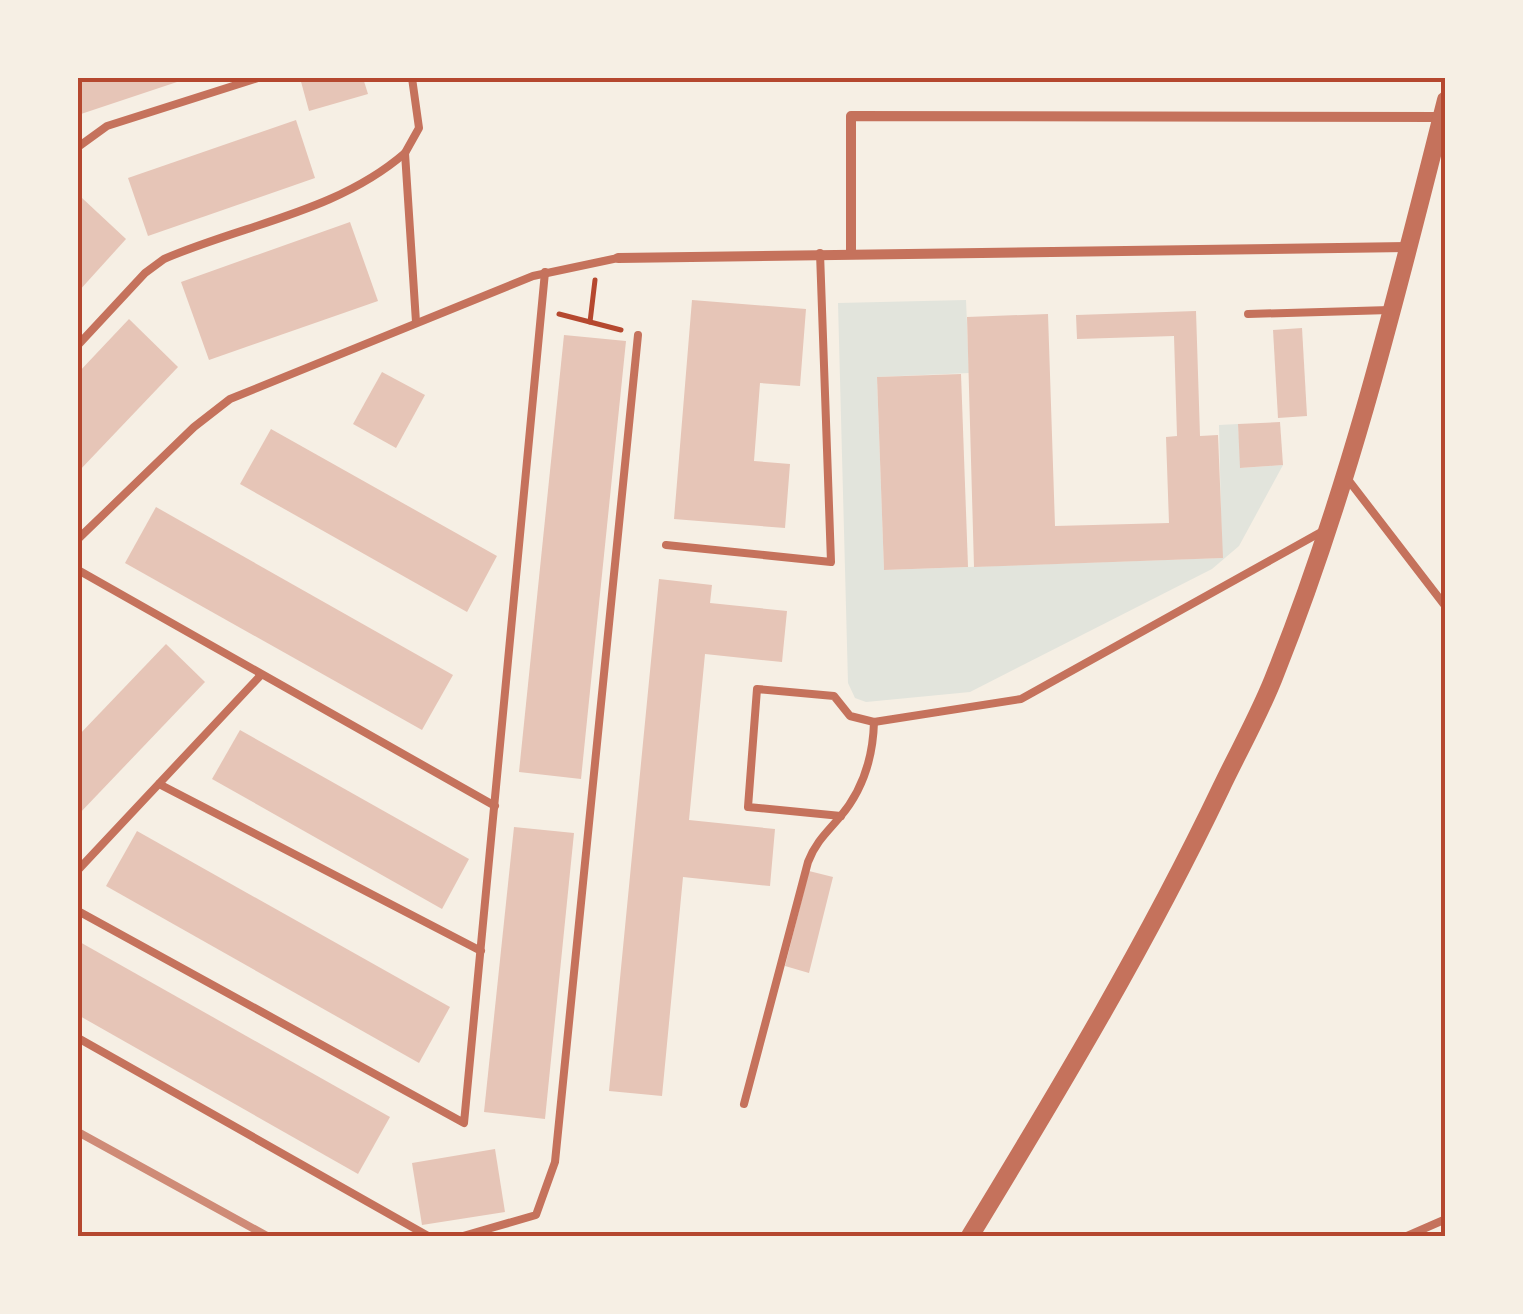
<svg xmlns="http://www.w3.org/2000/svg" width="1523" height="1314" font-family="'Crimson Pro',serif">
	<style>
		.green { fill: #e2e4dc }
		.building { fill: #e6c5b7 }
		.lines { fill: none; stroke-linecap: round; stroke-linejoin: round }
		.path { stroke: #b5482f; stroke-width: 5 }
		.service { stroke: #c5725c; stroke-width: 8 }
		.minor { stroke: #c5725c; stroke-width: 10 }
		.tertiary { stroke: #c5725c; stroke-width: 18 }
		.rail { stroke: #cf8b77; stroke-width: 8 }
		.neatline { fill: none; stroke: #b5482f; stroke-width: 4 }
	</style>
	<rect width="100%" height="100%" fill="#f6efe4"/>
	<path class="green" d="M 966,300 L 969,373 L 877,377 L 884,570 L 1222,558 L 1219,425 L 1238,424 L 1241,468 L 1283,465 L 1239,546 L 1212,569 L 970,692 L 866,702 L 855,698 L 848,683 L 838,303 Z"/>
	<g class="building">
		<path d="M 78,78 L 189,78 L 78,115 Z"/>
		<path d="M 300,78 L 363,78 L 368,94 L 309,111 Z"/>
		<path d="M 296,120 L 315,178 L 148,236 L 128,178 Z"/>
		<path d="M 82,198 L 126,239 L 78,292 L 78,202 Z"/>
		<path d="M 350,222 L 378,301 L 209,360 L 181,282 Z"/>
		<path d="M 692,300 L 806,309 L 800,386 L 760,383 L 754,461 L 790,464 L 785,528 L 674,519 Z"/>
		<path d="M 1196,311 L 1200,436 L 1218,435 L 1223,558 L 974,567 L 967,317 L 1048,314 L 1055,526 L 1169,523 L 1166,437 L 1177,436 L 1174,336 L 1077,339 L 1076,315 Z"/>
		<path d="M 129,319 L 178,367 L 78,472 L 78,373 Z"/>
		<path d="M 1302,328 L 1307,416 L 1278,418 L 1273,330 Z"/>
		<path d="M 564,335 L 626,341 L 581,779 L 519,772 Z"/>
		<path d="M 382,372 L 425,395 L 396,448 L 353,424 Z"/>
		<path d="M 961,374 L 968,567 L 884,570 L 877,377 Z"/>
		<path d="M 1280,422 L 1283,465 L 1240,468 L 1238,424 Z"/>
		<path d="M 271,429 L 497,556 L 467,612 L 240,484 Z"/>
		<path d="M 156,507 L 453,675 L 422,730 L 125,563 Z"/>
		<path d="M 659,579 L 712,585 L 710,603 L 787,611 L 782,662 L 705,654 L 689,820 L 775,829 L 770,886 L 683,877 L 662,1096 L 609,1091 Z"/>
		<path d="M 166,644 L 205,682 L 78,815 L 78,736 Z"/>
		<path d="M 240,730 L 469,859 L 442,909 L 212,779 Z"/>
		<path d="M 514,827 L 574,833 L 545,1119 L 484,1112 Z"/>
		<path d="M 137,831 L 450,1007 L 419,1063 L 106,886 Z"/>
		<path d="M 809,871 L 833,877 L 809,973 L 785,966 Z"/>
		<path d="M 78,941 L 390,1117 L 358,1174 L 78,1015 Z"/>
		<path d="M 495,1149 L 505,1212 L 422,1225 L 412,1163 Z"/>
	</g>
	<g class="lines">
		<g class="path">
			<path d="M 559,314 L 621,330"/>
			<path d="M 590,322 L 595,280"/>
		</g>
		<g class="service">
			<path d="M 412,78 L 419,128 L 405,153 L 416,322"/>
			<path d="M 78,147 L 107,126 L 258,78"/>
			<path d="M 1248,314 L 1390,310"/>
			<path d="M 78,345 L 145,273 L 164,259 C 245,224 337,212 405,153"/>
			<path d="M 1346,477 L 1446,607"/>
			<path d="M 78,539 L 194,427 L 230,399 L 533,276 L 618,258"/>
			<path d="M 666,545 L 831,562 L 820,253"/>
			<path d="M 78,570 L 495,806"/>
			<path d="M 159,784 L 481,951"/>
			<path d="M 841,816 L 748,807 L 757,689 L 834,696 L 850,716 L 874,722 L 1021,699 L 1323,531"/>
			<path d="M 78,870 L 260,676"/>
			<path d="M 78,911 L 464,1123 L 545,272"/>
			<path d="M 78,1038 L 428,1236"/>
			<path d="M 744,1104 L 808,862 C 815,843 827,832 840,817 C 863,790 873,757 874,722"/>
			<path d="M 463,1236 L 536,1215 L 555,1162 L 638,335"/>
			<path d="M 1407,1236 L 1446,1219"/>
		</g>
		<g class="minor">
			<path d="M 851,252 L 851,116 L 1441,117"/>
			<path d="M 618,258 L 1407,247"/>
		</g>
		<path class="tertiary" d="M 970,1236 C 1059,1090 1147,943 1221,788 C 1239,750 1261,712 1276,672 C 1350,487 1397,293 1446,100"/>
		<path class="rail" d="M 78,1132 L 267,1236"/>
	</g>
	<rect width="1523" height="1314" fill="none" stroke="#f6efe4" stroke-width="160"/>
	<rect x="80" y="80" width="1363" height="1154" class="neatline"/>
</svg>
